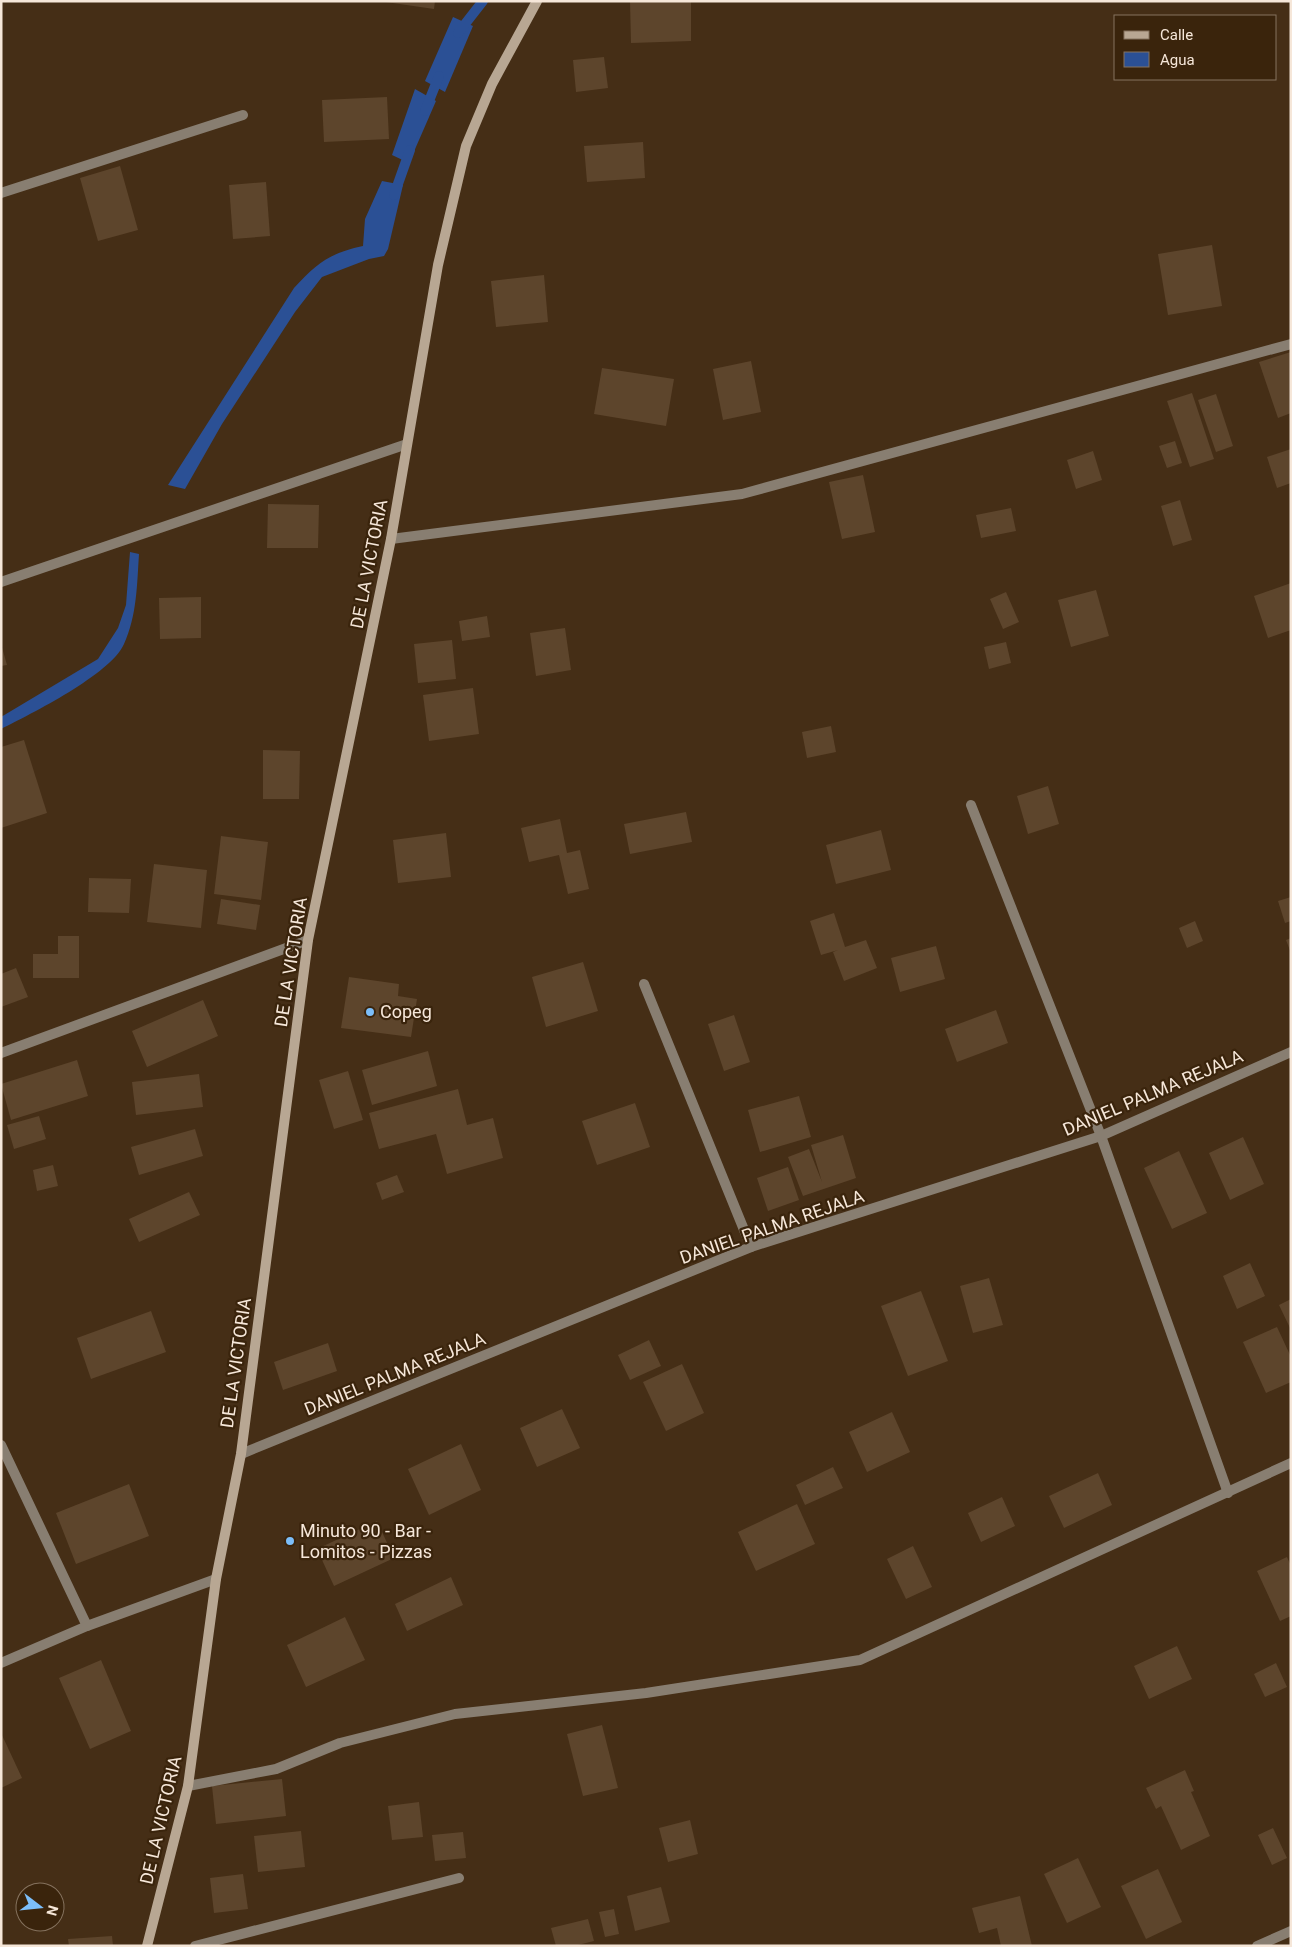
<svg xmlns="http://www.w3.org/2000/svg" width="1292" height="1947" font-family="Roboto,sans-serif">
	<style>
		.water { fill: #2b5095 }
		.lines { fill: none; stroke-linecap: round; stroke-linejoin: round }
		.stream { stroke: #2b5095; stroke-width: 10 }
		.building { fill: #5d452c }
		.lane { stroke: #887e71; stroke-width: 10 }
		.street { stroke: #887e71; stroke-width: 10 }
		.secondary { stroke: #b8a793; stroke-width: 10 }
		.poi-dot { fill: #7cbef9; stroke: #3a240c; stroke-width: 2 }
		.labels { text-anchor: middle; stroke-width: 4.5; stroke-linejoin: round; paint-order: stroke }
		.street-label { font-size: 18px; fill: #f6e7d9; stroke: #3a240c }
		.poi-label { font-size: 18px; fill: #f6e7d9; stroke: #3a240c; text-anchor: start }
	</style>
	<rect width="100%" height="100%" fill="#452e16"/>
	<g class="water">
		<path d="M 453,17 L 473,26 L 445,92 L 425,81 Z"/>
		<path d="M 415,89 L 436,101 L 409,163 L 392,155 Z"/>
		<path d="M 382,181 L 403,185 L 388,249 L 384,256 L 369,259 L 322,277 L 295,312 L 222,424 L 185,489 L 168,485 L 294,288 C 317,263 330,253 363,246 L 365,219 Z"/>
		<path d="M 130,552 L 139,554 C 137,584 137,616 124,644 C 111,674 31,714 1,729 L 1,717 L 98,659 L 118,628 L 126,605 Z"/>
	</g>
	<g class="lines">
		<g class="stream">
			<path d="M 458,33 L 483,1"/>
			<path d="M 425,111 L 439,76"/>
			<path d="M 394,195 L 410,150"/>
		</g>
	</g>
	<g class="building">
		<path d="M 379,1 L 435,1 L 434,9 Z"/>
		<path d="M 630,1 L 691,1 L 691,41 L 631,43 Z"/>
		<path d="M 604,57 L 608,88 L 576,92 L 573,60 Z"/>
		<path d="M 387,97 L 389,139 L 324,142 L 322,100 Z"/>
		<path d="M 643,142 L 645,178 L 587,182 L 584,146 Z"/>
		<path d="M 120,166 L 138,230 L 98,241 L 80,178 Z"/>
		<path d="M 266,182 L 270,236 L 233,239 L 229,185 Z"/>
		<path d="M 1212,245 L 1222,306 L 1168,315 L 1158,254 Z"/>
		<path d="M 544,275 L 548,322 L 496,327 L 491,281 Z"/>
		<path d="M 1291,352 L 1291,413 L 1278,418 L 1259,362 Z"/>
		<path d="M 751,361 L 761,412 L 723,420 L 713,369 Z"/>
		<path d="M 602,368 L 674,379 L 666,426 L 594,414 Z"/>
		<path d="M 1192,393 L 1214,459 L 1190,467 L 1167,401 Z"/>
		<path d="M 1216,394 L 1233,446 L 1216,452 L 1198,400 Z"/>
		<path d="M 1175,441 L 1182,463 L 1167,468 L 1159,446 Z"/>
		<path d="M 1291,449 L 1291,483 L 1277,488 L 1267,457 Z"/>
		<path d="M 1093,451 L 1102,480 L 1076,489 L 1067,460 Z"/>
		<path d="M 863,475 L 875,532 L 842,539 L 829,482 Z"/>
		<path d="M 1180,500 L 1192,540 L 1173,546 L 1161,506 Z"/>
		<path d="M 268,504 L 319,505 L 318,548 L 267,548 Z"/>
		<path d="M 1011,508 L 1016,531 L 981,538 L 976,515 Z"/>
		<path d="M 1291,583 L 1291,630 L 1268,638 L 1254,596 Z"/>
		<path d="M 1096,590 L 1109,636 L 1071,647 L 1058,600 Z"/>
		<path d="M 1006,592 L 1019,622 L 1003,629 L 990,599 Z"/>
		<path d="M 201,597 L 201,638 L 160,639 L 159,598 Z"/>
		<path d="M 487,616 L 490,637 L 462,641 L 459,621 Z"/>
		<path d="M 565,628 L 571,670 L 536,676 L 530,633 Z"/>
		<path d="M 452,640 L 456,679 L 418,683 L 414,644 Z"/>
		<path d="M 1006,642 L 1011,663 L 989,669 L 984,647 Z"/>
		<path d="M 1,644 L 7,665 L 1,666 Z"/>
		<path d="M 473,688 L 479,734 L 429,741 L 423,695 Z"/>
		<path d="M 831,726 L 836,752 L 807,758 L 802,732 Z"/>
		<path d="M 24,740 L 47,813 L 1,828 L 1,747 Z"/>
		<path d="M 263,750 L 300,751 L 299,799 L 263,799 Z"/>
		<path d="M 1048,786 L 1059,824 L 1028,834 L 1017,796 Z"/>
		<path d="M 686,812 L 692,842 L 630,854 L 624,824 Z"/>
		<path d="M 560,819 L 567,853 L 580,850 L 589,889 L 568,894 L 559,855 L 529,862 L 521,828 Z"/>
		<path d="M 881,830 L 891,870 L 836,884 L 826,845 Z"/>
		<path d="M 446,833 L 451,877 L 398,883 L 393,840 Z"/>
		<path d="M 221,836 L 268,842 L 261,900 L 214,894 Z"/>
		<path d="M 154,864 L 207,870 L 201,928 L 147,922 Z"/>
		<path d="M 89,878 L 131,879 L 129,913 L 88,912 Z"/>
		<path d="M 1291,897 L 1291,921 L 1285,923 L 1278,901 Z"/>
		<path d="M 221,899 L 260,905 L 256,930 L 217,924 Z"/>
		<path d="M 834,913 L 845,947 L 866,940 L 877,968 L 844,981 L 833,952 L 838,950 L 821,955 L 810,921 Z"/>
		<path d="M 1195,921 L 1203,941 L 1187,948 L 1179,928 Z"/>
		<path d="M 58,936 L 79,936 L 79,978 L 33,978 L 33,954 L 58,954 Z"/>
		<path d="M 1291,938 L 1291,953 L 1286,940 Z"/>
		<path d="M 936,946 L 945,979 L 900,992 L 891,958 Z"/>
		<path d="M 583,962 L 598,1011 L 546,1027 L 532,977 Z"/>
		<path d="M 16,968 L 28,997 L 1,1007 L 1,974 Z"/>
		<path d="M 349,977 L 399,984 L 398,996 L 417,999 L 411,1037 L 341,1028 Z"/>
		<path d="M 203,1000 L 218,1036 L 147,1067 L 132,1031 Z"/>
		<path d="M 996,1010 L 1008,1043 L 957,1062 L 945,1029 Z"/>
		<path d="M 734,1015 L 750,1062 L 724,1071 L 708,1024 Z"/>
		<path d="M 428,1051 L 437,1086 L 372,1105 L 362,1070 Z"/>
		<path d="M 77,1060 L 88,1096 L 11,1120 L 1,1084 Z"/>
		<path d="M 348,1071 L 363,1120 L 334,1129 L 319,1080 Z"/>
		<path d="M 199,1074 L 203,1107 L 136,1115 L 132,1082 Z"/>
		<path d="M 458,1089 L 467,1125 L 493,1118 L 503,1158 L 447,1174 L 436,1134 L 379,1149 L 369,1113 Z"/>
		<path d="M 799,1096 L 811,1137 L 760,1152 L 748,1110 Z"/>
		<path d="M 635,1103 L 650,1147 L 597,1165 L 582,1121 Z"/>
		<path d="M 39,1116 L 46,1139 L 14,1149 L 7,1125 Z"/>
		<path d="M 195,1129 L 203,1156 L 139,1175 L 131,1147 Z"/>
		<path d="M 843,1135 L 856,1178 L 803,1196 L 788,1157 L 809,1149 L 822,1182 L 811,1145 Z"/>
		<path d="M 1243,1137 L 1264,1184 L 1230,1200 L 1209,1153 Z"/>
		<path d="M 1179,1151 L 1207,1213 L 1172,1229 L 1144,1168 Z"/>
		<path d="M 53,1165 L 58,1186 L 37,1191 L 33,1170 Z"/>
		<path d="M 788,1167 L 799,1200 L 768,1211 L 757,1178 Z"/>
		<path d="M 397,1175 L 404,1192 L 382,1200 L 376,1183 Z"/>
		<path d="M 189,1192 L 200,1215 L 139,1242 L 129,1219 Z"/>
		<path d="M 1250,1263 L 1265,1296 L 1237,1309 L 1223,1276 Z"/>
		<path d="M 989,1278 L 1003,1325 L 973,1333 L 960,1286 Z"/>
		<path d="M 921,1291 L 948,1361 L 908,1376 L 881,1306 Z"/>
		<path d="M 1291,1299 L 1291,1330 L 1279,1305 Z"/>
		<path d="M 151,1311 L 166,1352 L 91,1379 L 77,1338 Z"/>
		<path d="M 1277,1327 L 1291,1357 L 1291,1382 L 1266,1393 L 1243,1342 Z"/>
		<path d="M 649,1340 L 661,1366 L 630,1380 L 618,1355 Z"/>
		<path d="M 328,1343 L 337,1371 L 283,1390 L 274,1362 Z"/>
		<path d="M 682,1364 L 704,1413 L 666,1431 L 643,1382 Z"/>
		<path d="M 562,1409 L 580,1448 L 537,1467 L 520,1428 Z"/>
		<path d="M 892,1412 L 910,1452 L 867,1472 L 849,1432 Z"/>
		<path d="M 461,1444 L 481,1490 L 429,1515 L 408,1469 Z"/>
		<path d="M 833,1467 L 843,1488 L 805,1505 L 796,1485 Z"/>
		<path d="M 1098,1473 L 1112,1505 L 1064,1528 L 1049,1496 Z"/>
		<path d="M 129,1484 L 149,1536 L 76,1564 L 56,1513 Z"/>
		<path d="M 1002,1497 L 1015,1526 L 981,1542 L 968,1513 Z"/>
		<path d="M 797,1504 L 815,1544 L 756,1571 L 738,1532 Z"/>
		<path d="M 377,1521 L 394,1558 L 334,1586 L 317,1549 Z"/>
		<path d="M 913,1546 L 932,1587 L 906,1599 L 887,1559 Z"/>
		<path d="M 1287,1557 L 1291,1566 L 1291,1616 L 1280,1621 L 1257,1571 Z"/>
		<path d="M 451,1577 L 463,1605 L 407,1631 L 395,1604 Z"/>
		<path d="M 345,1617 L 365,1660 L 306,1687 L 287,1645 Z"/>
		<path d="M 1177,1646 L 1192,1679 L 1149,1699 L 1134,1666 Z"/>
		<path d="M 101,1660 L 131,1731 L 90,1749 L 59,1678 Z"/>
		<path d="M 1276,1663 L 1287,1687 L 1265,1697 L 1254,1674 Z"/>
		<path d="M 602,1725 L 618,1788 L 583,1796 L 567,1734 Z"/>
		<path d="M 1,1733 L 22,1778 L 1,1788 Z"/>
		<path d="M 1185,1770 L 1194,1791 L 1191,1792 L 1210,1836 L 1181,1850 L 1161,1806 L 1156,1809 L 1146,1788 Z"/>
		<path d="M 282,1779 L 286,1816 L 216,1824 L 212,1786 Z"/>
		<path d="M 419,1802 L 423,1837 L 392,1840 L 388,1806 Z"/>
		<path d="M 690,1820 L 698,1854 L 668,1862 L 659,1828 Z"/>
		<path d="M 1273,1828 L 1287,1858 L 1272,1865 L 1258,1835 Z"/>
		<path d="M 301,1831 L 305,1867 L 258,1872 L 254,1836 Z"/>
		<path d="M 463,1832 L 466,1858 L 435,1861 L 432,1835 Z"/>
		<path d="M 1078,1858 L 1101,1907 L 1067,1923 L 1044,1874 Z"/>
		<path d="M 1158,1869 L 1182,1922 L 1146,1939 L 1121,1886 Z"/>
		<path d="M 243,1874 L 248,1909 L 214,1913 L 210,1878 Z"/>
		<path d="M 661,1887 L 670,1922 L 635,1931 L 627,1896 Z"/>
		<path d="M 1020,1896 L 1032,1946 L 1001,1946 L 997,1928 L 979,1933 L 972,1908 Z"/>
		<path d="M 614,1909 L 619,1934 L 605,1937 L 599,1912 Z"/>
		<path d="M 588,1919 L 594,1941 L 574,1946 L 556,1946 L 551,1928 Z"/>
		<path d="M 112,1936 L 113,1946 L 69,1946 L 68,1939 Z"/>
	</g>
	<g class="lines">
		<g class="lane">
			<path d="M 1,193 L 243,115"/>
			<path d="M 1,1445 L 87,1626"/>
		</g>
		<g class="street">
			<path d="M 391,539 L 742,494 L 1291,344"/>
			<path d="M 1,582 L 407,444"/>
			<path d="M 971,805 L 1101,1136 L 1228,1493"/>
			<path d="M 644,984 L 751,1247"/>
			<path d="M 1,1053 L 308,940"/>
			<path d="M 241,1454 L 751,1247 L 1101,1136 L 1291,1052"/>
			<path d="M 1,1663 L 87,1626 L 216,1579"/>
			<path d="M 188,1786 L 276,1769 L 340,1743 L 455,1714 L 646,1693 L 860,1660 L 1291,1463"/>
			<path d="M 195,1946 L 459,1878"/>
			<path d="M 1257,1946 L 1291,1931"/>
		</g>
		<path class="secondary" d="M 147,1946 L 188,1786 L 216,1579 L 241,1454 L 308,940 L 391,539 L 438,265 L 466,146 L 492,84 L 537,1"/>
	</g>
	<g class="poi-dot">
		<circle cx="370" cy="1012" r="5"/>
		<circle cx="290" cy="1541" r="5"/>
	</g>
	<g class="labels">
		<g class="street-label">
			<text transform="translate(369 564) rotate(-79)" y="6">DE LA VICTORIA</text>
			<text transform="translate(291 962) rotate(-81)" y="6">DE LA VICTORIA</text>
			<text transform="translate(1153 1093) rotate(-23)" y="6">DANIEL PALMA REJALA</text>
			<text transform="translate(772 1227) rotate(-19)" y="6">DANIEL PALMA REJALA</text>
			<text transform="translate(236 1363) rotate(-82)" y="6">DE LA VICTORIA</text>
			<text transform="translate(395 1374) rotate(-22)" y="6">DANIEL PALMA REJALA</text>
			<text transform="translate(161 1820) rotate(-77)" y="6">DE LA VICTORIA</text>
		</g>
		<g class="poi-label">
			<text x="380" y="1018">Copeg</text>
			<text x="300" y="1537">Minuto 90 - Bar -<tspan x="300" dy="21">Lomitos - Pizzas</tspan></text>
		</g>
	</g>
	<rect width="1292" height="1947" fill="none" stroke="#f6e7d9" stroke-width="5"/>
	<rect x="1114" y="15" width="162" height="65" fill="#3a240c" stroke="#85725e"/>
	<rect x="1124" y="31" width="25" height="8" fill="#b8a793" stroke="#85725e"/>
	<text x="1160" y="40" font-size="15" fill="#f6e7d9">Calle</text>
	<rect x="1124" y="52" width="25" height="15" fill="#2b5095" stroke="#85725e"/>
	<text x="1160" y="65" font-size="15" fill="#f6e7d9">Agua</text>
	<g transform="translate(40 1907) rotate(106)"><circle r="24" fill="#3a240c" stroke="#85725e"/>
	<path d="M0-4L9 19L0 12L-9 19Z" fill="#7cbef9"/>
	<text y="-8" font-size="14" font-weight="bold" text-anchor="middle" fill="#f6e7d9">N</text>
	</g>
</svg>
